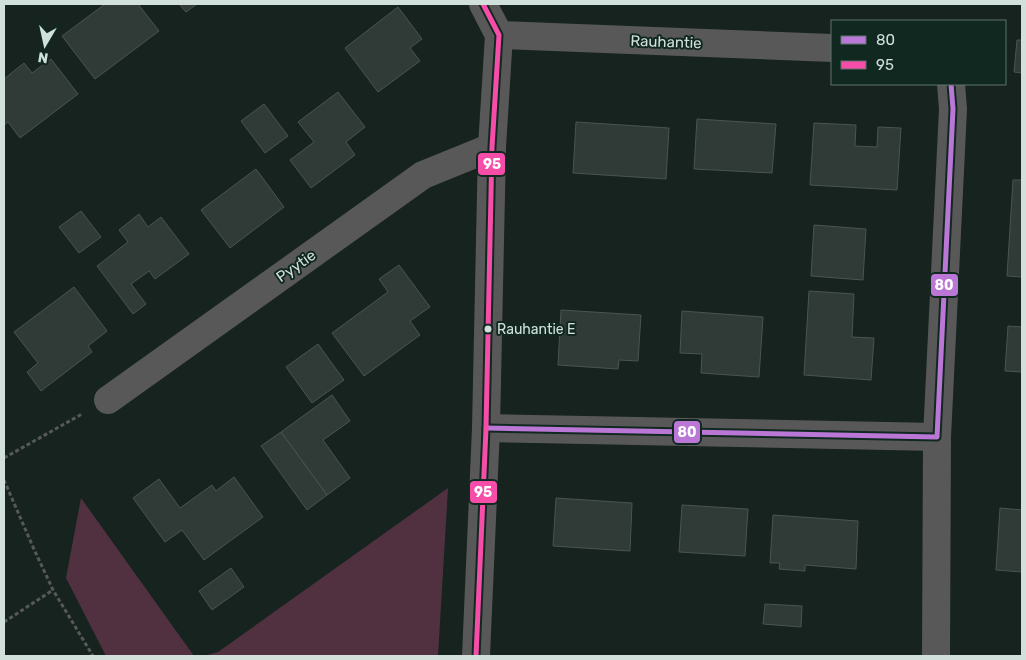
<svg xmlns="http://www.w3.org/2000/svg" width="1026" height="660" font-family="Rubik,sans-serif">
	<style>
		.green { fill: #513140 }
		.building { fill: #303b37; stroke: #4a5551 }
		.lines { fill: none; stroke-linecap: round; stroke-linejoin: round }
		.path { stroke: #575959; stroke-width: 3; stroke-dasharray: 4 2.5; stroke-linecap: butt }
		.street { stroke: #595859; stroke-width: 28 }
		.bus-1-casing { stroke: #112821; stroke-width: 9 }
		.bus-2-casing { stroke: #112821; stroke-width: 9 }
		.bus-1 { stroke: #ba77d6; stroke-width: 5 }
		.bus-2 { stroke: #f54da8; stroke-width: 5 }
		.bus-dot { fill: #d2e0db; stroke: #112821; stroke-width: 2 }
		.labels { text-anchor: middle; stroke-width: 4; stroke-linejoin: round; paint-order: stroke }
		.bus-label { font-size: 14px; fill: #d2e0db; stroke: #112821; text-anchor: start }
		.street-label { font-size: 15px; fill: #d2e0db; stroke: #112821 }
		.line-badge { stroke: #112821; stroke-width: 2 }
		.badge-label { font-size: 14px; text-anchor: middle; font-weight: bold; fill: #fff }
	</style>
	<rect width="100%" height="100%" fill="#16231f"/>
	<g class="green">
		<path d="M 448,488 L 438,656 L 204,656 L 218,652 Z"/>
		<path d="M 81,498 L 194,656 L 106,656 L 66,578 Z"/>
	</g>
	<g class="building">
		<path d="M 105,4 L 138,4 L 159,31 L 95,79 L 62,36 Z"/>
		<path d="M 179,4 L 197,4 L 186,12 Z"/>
		<path d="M 398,7 L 422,39 L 410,48 L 420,61 L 378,92 L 345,48 Z"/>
		<path d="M 1017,40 L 1022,40 L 1022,73 L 1014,72 Z"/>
		<path d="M 51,59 L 78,94 L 20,138 L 8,122 L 4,125 L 4,79 L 24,63 L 32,73 Z"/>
		<path d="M 338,92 L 365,127 L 346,142 L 355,155 L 311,188 L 290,160 L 314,142 L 298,122 Z"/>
		<path d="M 264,104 L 288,136 L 265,153 L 241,121 Z"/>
		<path d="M 697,119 L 776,124 L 772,173 L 694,169 Z"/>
		<path d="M 576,122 L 669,128 L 666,179 L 573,173 Z"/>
		<path d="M 814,123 L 856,125 L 855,146 L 877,147 L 878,127 L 901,128 L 897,190 L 810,185 Z"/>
		<path d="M 256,169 L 284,207 L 230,248 L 201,210 Z"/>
		<path d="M 1013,180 L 1022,180 L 1022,277 L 1007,276 Z"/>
		<path d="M 81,211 L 101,237 L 79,253 L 59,227 Z"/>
		<path d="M 139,214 L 148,227 L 161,217 L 189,254 L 155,279 L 149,271 L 131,284 L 146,304 L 133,314 L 97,266 L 128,242 L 119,230 Z"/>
		<path d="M 814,225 L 866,229 L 863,280 L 811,276 Z"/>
		<path d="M 399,265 L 430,307 L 410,321 L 420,335 L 364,376 L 332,333 L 388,292 L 379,279 Z"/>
		<path d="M 74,287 L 107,331 L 88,346 L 92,352 L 41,391 L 27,372 L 38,363 L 14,332 Z"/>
		<path d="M 809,291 L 854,294 L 852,337 L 874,338 L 871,380 L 804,375 Z"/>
		<path d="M 561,310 L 641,315 L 638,361 L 619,360 L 618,369 L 558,365 Z"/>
		<path d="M 682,311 L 763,317 L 759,377 L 701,373 L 702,354 L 680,353 Z"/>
		<path d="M 1008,326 L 1022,327 L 1022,372 L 1005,371 Z"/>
		<path d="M 318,344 L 344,380 L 312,403 L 286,367 Z"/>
		<path d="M 332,395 L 350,421 L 323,440 L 350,478 L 327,495 L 281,432 Z"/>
		<path d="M 281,432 L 327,495 L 307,510 L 261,446 Z"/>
		<path d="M 234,477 L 263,517 L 204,560 L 182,530 L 165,542 L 133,498 L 159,479 L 180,508 L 212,485 L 216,491 Z"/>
		<path d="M 556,498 L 632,503 L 630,551 L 553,546 Z"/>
		<path d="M 682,505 L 748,509 L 745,556 L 679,552 Z"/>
		<path d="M 1000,508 L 1022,510 L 1022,572 L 996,570 Z"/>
		<path d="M 773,515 L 858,521 L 856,569 L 805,565 L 805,571 L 779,569 L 780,563 L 770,563 Z"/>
		<path d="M 231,568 L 244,587 L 212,610 L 199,591 Z"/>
		<path d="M 765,604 L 802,606 L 801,627 L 763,624 Z"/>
	</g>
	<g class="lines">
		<g class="path">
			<path d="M 4,458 L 82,414"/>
			<path d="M 4,480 L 33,547 L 53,590 L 93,656"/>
			<path d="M 4,622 L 53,590"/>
		</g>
		<g class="street">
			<path d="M 499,35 L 832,48"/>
			<path d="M 108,400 L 423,175 L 492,147"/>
			<path d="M 486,428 L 937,437 L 953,109 L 951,84"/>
			<path d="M 476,656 L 486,428 L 492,147 L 499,35 L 483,4"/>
			<path d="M 936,656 L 937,437"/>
		</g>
		<defs>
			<path id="bus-1" d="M 486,428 L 937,437 L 953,109 L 951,84"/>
			<path id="bus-2" d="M 476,656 L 486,428 L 492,147 L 499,35 L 483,4"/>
		</defs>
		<use href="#bus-1" class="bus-1-casing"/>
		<use href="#bus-2" class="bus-2-casing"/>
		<use href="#bus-1" class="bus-1"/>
		<use href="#bus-2" class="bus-2"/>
	</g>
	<circle class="bus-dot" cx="488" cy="329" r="4.5"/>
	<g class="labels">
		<g class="bus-label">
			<text x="497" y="334">Rauhantie E</text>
		</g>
		<g class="street-label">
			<text transform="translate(666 42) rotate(2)" y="5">Rauhantie</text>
			<text transform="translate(296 266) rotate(-35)" y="5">Pyytie</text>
		</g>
	</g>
	<g class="line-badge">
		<rect x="477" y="152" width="29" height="24" rx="5" fill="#f54da8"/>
		<rect x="930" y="273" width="29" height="24" rx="5" fill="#ba77d6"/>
		<rect x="673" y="420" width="28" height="24" rx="5" fill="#ba77d6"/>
		<rect x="469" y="480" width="29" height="24" rx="5" fill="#f54da8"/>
	</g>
	<g class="badge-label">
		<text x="492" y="169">95</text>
		<text x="944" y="290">80</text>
		<text x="687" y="437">80</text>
		<text x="483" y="497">95</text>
	</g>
	<rect width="1026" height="660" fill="none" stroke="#d2e0db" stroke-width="10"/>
	<rect x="831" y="20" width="175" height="65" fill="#112821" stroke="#5e726b"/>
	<rect x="841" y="36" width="25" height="8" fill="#ba77d6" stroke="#5e726b"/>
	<text x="876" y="45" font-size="15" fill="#d2e0db">80</text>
	<rect x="841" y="61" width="25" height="8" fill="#f54da8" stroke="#5e726b"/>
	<text x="876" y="70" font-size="15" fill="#d2e0db">95</text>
	<g transform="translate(45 45) rotate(189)" stroke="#112821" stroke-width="4" paint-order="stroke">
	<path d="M0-4L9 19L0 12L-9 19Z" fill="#d2e0db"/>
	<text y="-8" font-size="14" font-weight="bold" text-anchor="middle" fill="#d2e0db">N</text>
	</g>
</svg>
